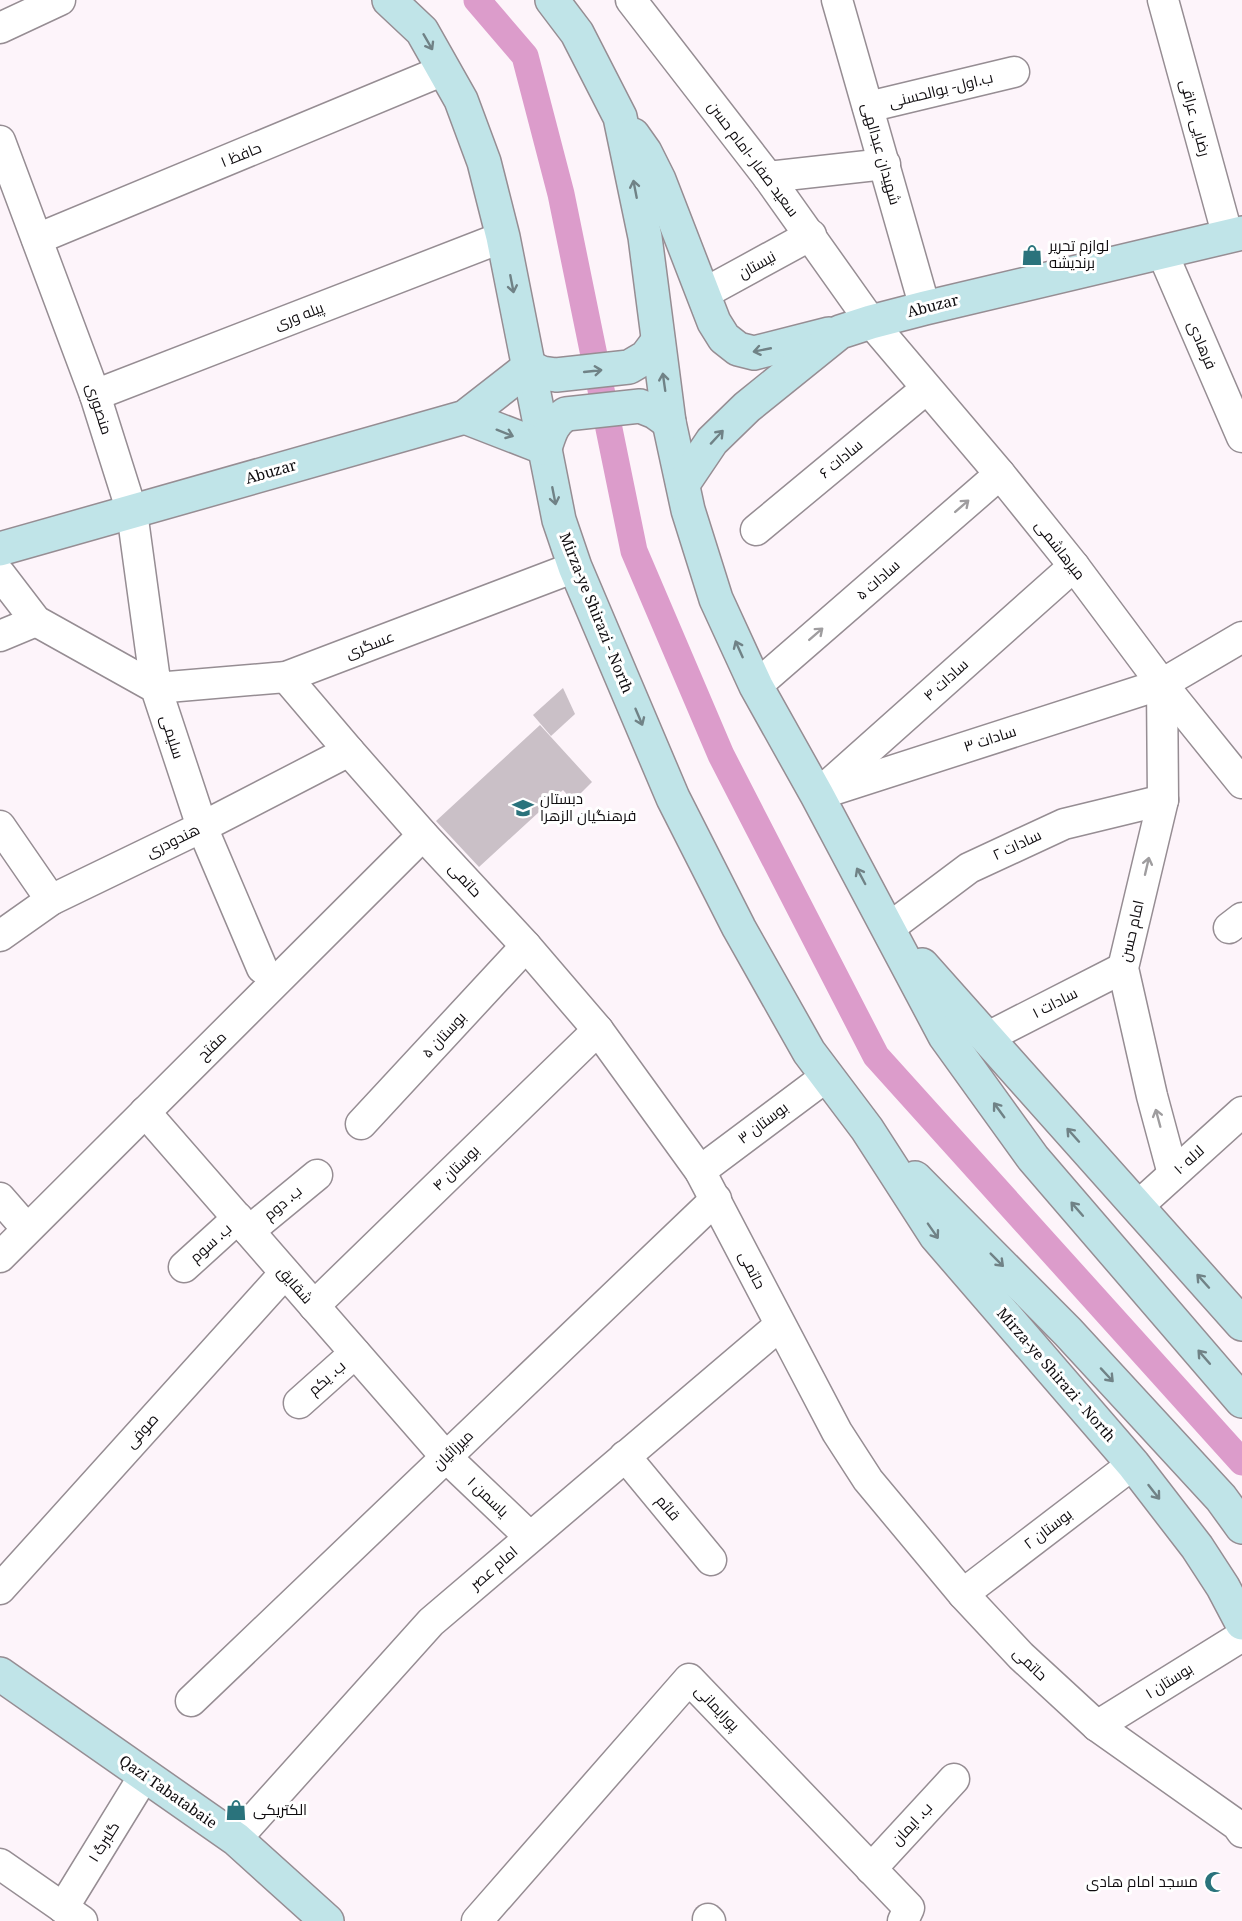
<svg xmlns="http://www.w3.org/2000/svg" width="1242" height="1921" font-family="'Noto Serif',Cairo,serif">
	<style>
		.lines { fill: none; stroke-linecap: round; stroke-linejoin: round }
		.canal { stroke: #dc9ccb; stroke-width: 27 }
		.building { fill: #cac0c7 }
		.street-casing { stroke: #968d93; stroke-width: 33 }
		.secondary-casing { stroke: #968d93; stroke-width: 36 }
		.street { stroke: #fff; stroke-width: 30 }
		.secondary { stroke: #c0e4e8; stroke-width: 33 }
		.oneway { stroke: #708286 }
		.oneway2 { stroke: #9f9d9f }
		.labels { text-anchor: middle; stroke-width: 6; stroke-linejoin: round; paint-order: stroke }
		.street-label { font-size: 15px; fill: #0e0b0e; stroke: #fff }
		.poi-label { font-size: 15px; fill: #0e0b0e; stroke: #fff; text-anchor: start }
	</style>
	<rect width="100%" height="100%" fill="#fdf4fa"/>
	<g class="lines">
		<path class="canal" d="M 477,0 L 525,56 L 561,194 L 634,551 L 721,755 L 876,1056 L 1242,1462"/>
	</g>
	<g class="building">
		<path d="M 563,688 L 575,714 L 551,736 L 533,715 Z"/>
		<path d="M 540,725 L 592,782 L 573,801 L 563,790 L 479,867 L 436,821 Z"/>
	</g>
	<g class="lines">
		<defs>
			<g id="street">
				<path d="M 631,0 L 768,177 L 871,322 L 1000,474 L 1074,566 L 1162,684 L 1242,783"/>
				<path d="M 837,0 L 925,308"/>
				<path d="M 1163,0 L 1228,237"/>
				<path d="M 0,28 L 60,0"/>
				<path d="M 868,107 L 1014,72"/>
				<path d="M 0,141 L 95,395 L 132,512 L 156,688 L 286,677 L 575,567"/>
				<path d="M 768,177 L 885,164"/>
				<path d="M 37,239 L 444,70"/>
				<path d="M 1162,252 L 1242,437"/>
				<path d="M 703,294 L 811,235"/>
				<path d="M 95,395 L 503,237"/>
				<path d="M 756,530 L 926,389"/>
				<path d="M 0,574 L 36,621 L 156,688 L 202,827 L 262,968"/>
				<path d="M 0,636 L 36,621"/>
				<path d="M 286,677 L 349,751 L 423,835 L 526,946 L 598,1030 L 700,1171 L 837,1432 L 868,1480 L 963,1594 L 1021,1656 L 1097,1726 L 1237,1825 L 1242,1832"/>
				<path d="M 1162,684 L 1163,800 L 1123,968 L 1152,1096 L 1173,1174"/>
				<path d="M 756,686 L 1000,474"/>
				<path d="M 825,788 L 1074,566"/>
				<path d="M 817,795 L 1162,684 L 1242,637"/>
				<path d="M 0,826 L 51,900"/>
				<path d="M 889,928 L 969,868 L 1064,824 L 1163,800"/>
				<path d="M 1229,928 L 1242,918"/>
				<path d="M 0,936 L 51,900 L 202,827 L 349,751"/>
				<path d="M 986,1038 L 1123,968"/>
				<path d="M 145,1112 L 446,1457 L 530,1537"/>
				<path d="M 361,1124 L 526,946"/>
				<path d="M 700,1171 L 827,1076"/>
				<path d="M 0,1198 L 27,1229"/>
				<path d="M 1137,1207 L 1242,1112"/>
				<path d="M 249,1231 L 317,1175"/>
				<path d="M 0,1257 L 423,835"/>
				<path d="M 184,1267 L 238,1218"/>
				<path d="M 314,1306 L 598,1030"/>
				<path d="M 299,1403 L 355,1353"/>
				<path d="M 625,1456 L 711,1560"/>
				<path d="M 0,1589 L 285,1273"/>
				<path d="M 963,1594 L 1133,1464"/>
				<path d="M 191,1701 L 716,1199"/>
				<path d="M 1097,1726 L 1242,1636"/>
				<path d="M 236,1839 L 431,1622 L 780,1325"/>
				<path d="M 0,1864 L 82,1921"/>
				<path d="M 871,1869 L 954,1779"/>
				<path d="M 63,1908 L 144,1776"/>
				<path d="M 708,1919 L 710,1921"/>
				<path d="M 477,1921 L 689,1679 L 909,1908 L 903,1921"/>
			</g>
			<g id="secondary">
				<path d="M 389,0 L 422,31 L 461,100 L 484,162 L 503,237 L 559,520 L 575,567 L 673,798 L 739,928 L 809,1052 L 867,1129 L 936,1236 L 1133,1464 L 1197,1547 L 1223,1587 L 1242,1623"/>
				<path d="M 552,0 L 577,33 L 620,117 L 645,237 L 669,422 L 688,510 L 716,599 L 756,686 L 817,795 L 945,1036 L 1033,1158 L 1242,1401"/>
				<path d="M 633,135 L 645,152 L 659,180 L 714,322 L 724,338 L 738,349 L 754,353 L 829,334"/>
				<path d="M 465,417 L 545,448 C 550,433 552,423 566,414 L 640,406 L 655,412 L 669,422"/>
				<path d="M 683,484 L 712,441 L 747,407 L 840,332 L 871,322 L 925,308 L 1242,233"/>
				<path d="M 0,549 L 465,417 L 529,367 L 542,373 L 556,375 L 629,367 L 646,357 L 658,341"/>
				<path d="M 922,965 L 1242,1324"/>
				<path d="M 915,1178 L 1068,1332 L 1221,1498 L 1242,1527"/>
				<path d="M 0,1674 L 236,1839 L 327,1921"/>
			</g>
		</defs>
		<use href="#street" class="street-casing"/>
		<use href="#secondary" class="secondary-casing"/>
		<use href="#street" class="street"/>
		<use href="#secondary" class="secondary"/>
	</g>
	<defs><path id="oneway-shaft" d="M-6 0H5M1.5-3L5.5 0L1.5 3" fill="none" stroke-width="1.6" stroke-linecap="round" stroke-linejoin="round" transform="scale(1.5)"/></defs>
	<g class="oneway">
		<use href="#oneway-shaft" transform="translate(428 42) rotate(60)"/>
		<use href="#oneway-shaft" transform="translate(635 189) rotate(-101)"/>
		<use href="#oneway-shaft" transform="translate(512 284) rotate(79)"/>
		<use href="#oneway-shaft" transform="translate(762 350) rotate(169)"/>
		<use href="#oneway-shaft" transform="translate(593 371) rotate(-6)"/>
		<use href="#oneway-shaft" transform="translate(664 382) rotate(-98)"/>
		<use href="#oneway-shaft" transform="translate(505 433) rotate(22)"/>
		<use href="#oneway-shaft" transform="translate(717 437) rotate(-47)"/>
		<use href="#oneway-shaft" transform="translate(554 496) rotate(79)"/>
		<use href="#oneway-shaft" transform="translate(739 649) rotate(-114)"/>
		<use href="#oneway-shaft" transform="translate(639 717) rotate(67)"/>
		<use href="#oneway-shaft" transform="translate(861 876) rotate(-118)"/>
		<use href="#oneway-shaft" transform="translate(999 1110) rotate(-126)"/>
		<use href="#oneway-shaft" transform="translate(1073 1135) rotate(-132)"/>
		<use href="#oneway-shaft" transform="translate(1077 1209) rotate(-131)"/>
		<use href="#oneway-shaft" transform="translate(933 1231) rotate(55)"/>
		<use href="#oneway-shaft" transform="translate(997 1260) rotate(45)"/>
		<use href="#oneway-shaft" transform="translate(1203 1281) rotate(-132)"/>
		<use href="#oneway-shaft" transform="translate(1204 1357) rotate(-131)"/>
		<use href="#oneway-shaft" transform="translate(1107 1375) rotate(47)"/>
		<use href="#oneway-shaft" transform="translate(1154 1492) rotate(52)"/>
	</g>
	<g class="oneway2">
		<use href="#oneway-shaft" transform="translate(962 506) rotate(-41)"/>
		<use href="#oneway-shaft" transform="translate(816 634) rotate(-41)"/>
		<use href="#oneway-shaft" transform="translate(1147 866) rotate(-77)"/>
		<use href="#oneway-shaft" transform="translate(1158 1118) rotate(-105)"/>
	</g>
	<defs>
		<symbol id="shop-bare" viewBox="-9 -9 18 18"><path d="M-5-2.5h2.3a2.7 3.5 0 0 1 5.4 0H5L5.5 6h-11ZM-1.5-2.5h3a1.5 2.3 0 0 0-3 0Z" fill="#2a737c" stroke="#fff" stroke-width="2.5" paint-order="stroke"/></symbol>
		<symbol id="school-bare" viewBox="-9 -9 18 18"><path d="M0-5L7-2L0 1L-7-2ZM-4 1L0 2.5L4 1V4Q0 6-4 4Z" fill="#2a737c" stroke="#fff" stroke-width="2.5" paint-order="stroke"/></symbol>
		<symbol id="mosque-bare" viewBox="-9 -9 18 18"><path d="M3.5-4.9A6 6 0 1 0 3.5 4.9A5 5 0 1 1 3.5-4.9Z" fill="#2a737c" stroke="#fff" stroke-width="2.5" paint-order="stroke"/></symbol>
	</defs>
	<g fill-rule="evenodd">
		<use href="#shop-bare" x="1017" y="240" width="30" height="30"/>
		<use href="#school-bare" x="508" y="793" width="30" height="30"/>
		<use href="#shop-bare" x="221" y="1795" width="30" height="30"/>
		<use href="#mosque-bare" x="1200" y="1867" width="30" height="30"/>
	</g>
	<g class="labels">
		<g class="street-label">
			<text transform="translate(941 90) rotate(-14)" y="5">ب.اول- بوالحسنی</text>
			<text transform="translate(1195 118) rotate(75)" y="5">رضایی عراقی</text>
			<text transform="translate(881 154) rotate(74)" y="5">شهیدان عبدالهی</text>
			<text transform="translate(241 155) rotate(-22)" y="5">حافظ ۱</text>
			<text transform="translate(753 159) rotate(53)" y="5">سعید صفار -امام حسن</text>
			<text transform="translate(757 265) rotate(-29)" y="5">نیستان</text>
			<text transform="translate(933 306) rotate(-14)" y="5">Abuzar</text>
			<text transform="translate(299 316) rotate(-21)" y="5">پیله وری</text>
			<text transform="translate(1202 345) rotate(67)" y="5">فرهادی</text>
			<text transform="translate(99 409) rotate(72)" y="5">منصوری</text>
			<text transform="translate(841 459) rotate(-40)" y="5">سادات ۶</text>
			<text transform="translate(271 472) rotate(-16)" y="5">Abuzar</text>
			<text transform="translate(1060 550) rotate(52)" y="5">میرهاشمی</text>
			<text transform="translate(878 580) rotate(-41)" y="5">سادات ۵</text>
			<text transform="translate(596 613) rotate(68)" y="5">Mirza-ye Shirazi - North</text>
			<text transform="translate(370 645) rotate(-21)" y="5">عسگری</text>
			<text transform="translate(946 680) rotate(-42)" y="5">سادات ۴</text>
			<text transform="translate(172 737) rotate(72)" y="5">سلیمی</text>
			<text transform="translate(990 739) rotate(-18)" y="5">سادات ۳</text>
			<text transform="translate(173 841) rotate(-26)" y="5">هندودری</text>
			<text transform="translate(1017 845) rotate(-25)" y="5">سادات ۲</text>
			<text transform="translate(465 880) rotate(47)" y="5">حاتمی</text>
			<text transform="translate(1132 931) rotate(-77)" y="5">امام حسن</text>
			<text transform="translate(1055 1003) rotate(-27)" y="5">سادات ۱</text>
			<text transform="translate(444 1035) rotate(-47)" y="5">بوستان ۵</text>
			<text transform="translate(212 1046) rotate(-45)" y="5">مفتح</text>
			<text transform="translate(763 1123) rotate(-37)" y="5">بوستان ۳</text>
			<text transform="translate(1189 1160) rotate(-42)" y="5">لاله ۱۰</text>
			<text transform="translate(456 1168) rotate(-44)" y="5">بوستان ۴</text>
			<text transform="translate(283 1203) rotate(-40)" y="5">ب. دوم</text>
			<text transform="translate(211 1243) rotate(-42)" y="5">ب. سوم</text>
			<text transform="translate(752 1270) rotate(63)" y="5">حاتمی</text>
			<text transform="translate(295 1285) rotate(49)" y="5">شقایق</text>
			<text transform="translate(1056 1375) rotate(49)" y="5">Mirza-ye Shirazi - North</text>
			<text transform="translate(327 1378) rotate(-41)" y="5">ب. یکم</text>
			<text transform="translate(142 1431) rotate(-48)" y="5">صوفی</text>
			<text transform="translate(453 1450) rotate(-44)" y="5">میرزائیان</text>
			<text transform="translate(488 1497) rotate(44)" y="5">یاسمن ۱</text>
			<text transform="translate(668 1508) rotate(50)" y="5">قائم</text>
			<text transform="translate(1048 1529) rotate(-37)" y="5">بوستان ۲</text>
			<text transform="translate(494 1568) rotate(-41)" y="5">امام عصر</text>
			<text transform="translate(1030 1664) rotate(44)" y="5">حاتمی</text>
			<text transform="translate(1169 1681) rotate(-32)" y="5">بوستان ۱</text>
			<text transform="translate(717 1708) rotate(46)" y="5">پورایمانی</text>
			<text transform="translate(168 1792) rotate(35)" y="5">Qazi Tabatabaie</text>
			<text transform="translate(912 1824) rotate(-47)" y="5">ب. ایمان</text>
			<text transform="translate(104 1842) rotate(-58)" y="5">گلبرگ ۱</text>
		</g>
		<g class="poi-label">
			<text x="1049" y="251">لوازم تحریر<tspan x="1049" dy="17">برندیشه</tspan></text>
			<text x="540" y="804">دبستان<tspan x="540" dy="17">فرهنگیان الزهرا</tspan></text>
			<text x="253" y="1815">الکتریکی</text>
			<text x="1198" y="1887" text-anchor="end">مسجد امام هادی</text>
		</g>
	</g>
</svg>
